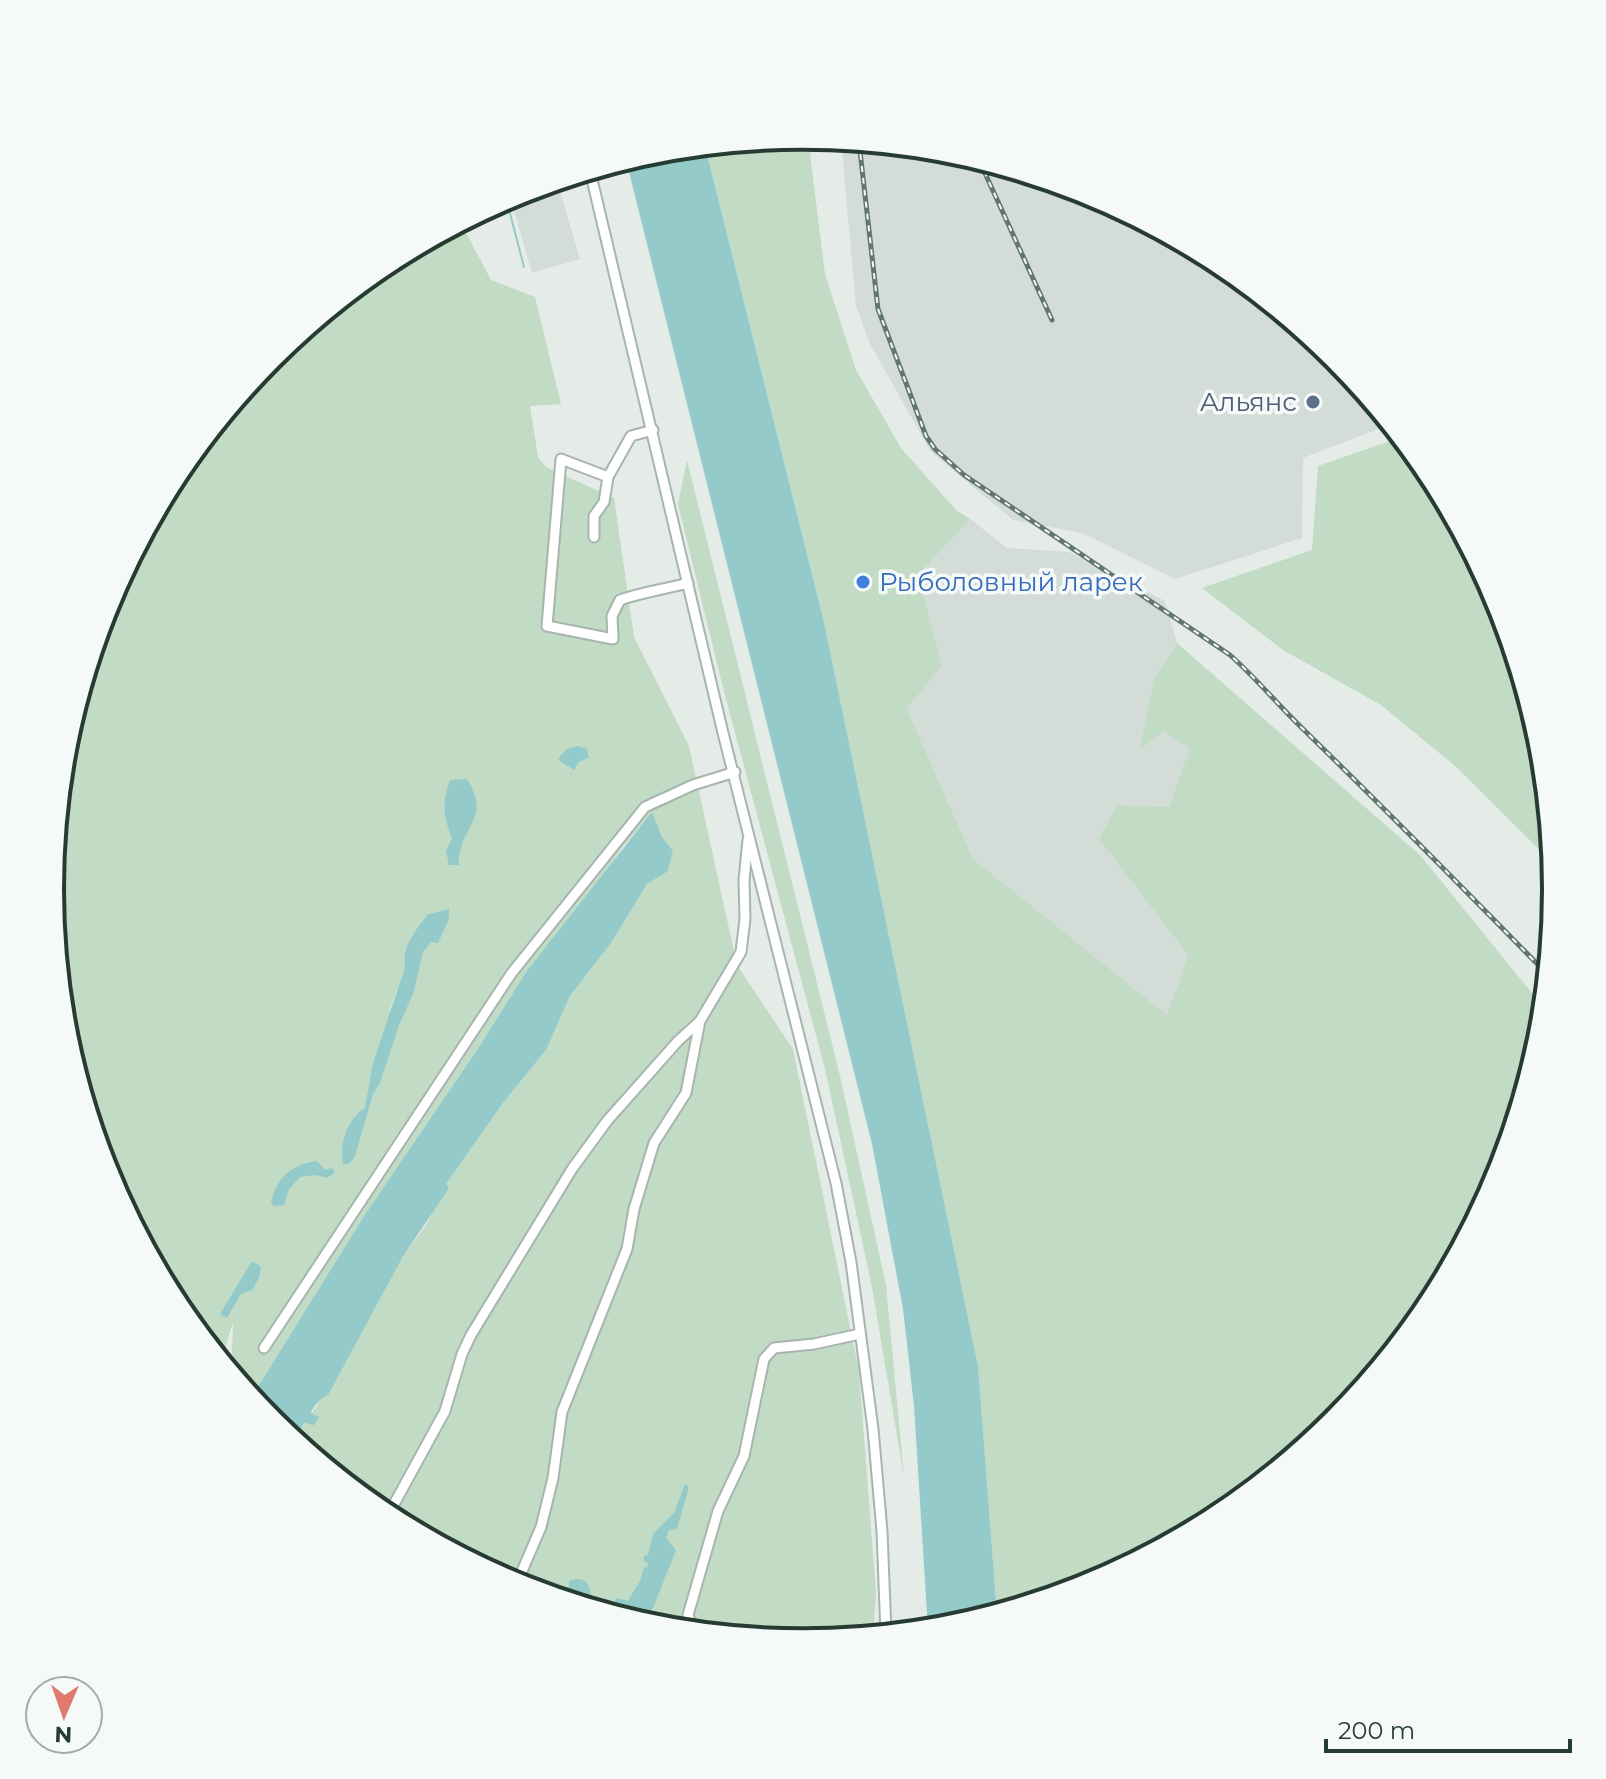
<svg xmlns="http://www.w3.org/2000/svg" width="1606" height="1779" font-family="Montserrat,sans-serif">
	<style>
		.built { fill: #d3dcd7 }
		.green { fill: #c1dbc4; fill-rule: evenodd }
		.water { fill: #94caca }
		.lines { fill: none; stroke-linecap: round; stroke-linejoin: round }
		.stream { stroke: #94caca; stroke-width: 2 }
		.street-casing { stroke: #a8b4ae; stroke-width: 13 }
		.street { stroke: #fff; stroke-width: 9 }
		.rail-casing { stroke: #61776e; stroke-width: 5 }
		.rail { stroke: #f5f9f7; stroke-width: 2; stroke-dasharray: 6; stroke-linecap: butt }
		.service-dot { fill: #5c6f8a; stroke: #f5f9f7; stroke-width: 3 }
		.shop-dot { fill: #3f7fe0; stroke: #f5f9f7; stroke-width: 3 }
		.labels { text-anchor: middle; stroke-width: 7; stroke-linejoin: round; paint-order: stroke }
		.service-label { font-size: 26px; fill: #4e5e75; stroke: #f5f9f7; text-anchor: end }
		.shop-label { font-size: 26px; fill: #366cbe; stroke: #f5f9f7; text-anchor: start }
		.rim { fill: none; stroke: #263c33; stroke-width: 4 }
	</style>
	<rect width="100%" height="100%" fill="#e5ece8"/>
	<g class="built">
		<path d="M 841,140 L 950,151 L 1092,194 L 1222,264 L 1336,357 L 1391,424 L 1303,458 L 1302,538 L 1175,579 L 1082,533 L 1013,520 L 931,452 L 870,344 L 856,306 Z"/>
		<path d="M 557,181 L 580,259 L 532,273 L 510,197 Z"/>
		<path d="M 970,519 L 1007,548 L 1069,552 L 1165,601 L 1177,643 L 1154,679 L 1139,748 L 1164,731 L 1191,749 L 1169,807 L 1118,805 L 1099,839 L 1188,955 L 1167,1015 L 973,859 L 907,709 L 942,665 L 918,575 Z"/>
	</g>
	<g class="green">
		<path d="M 808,137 L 825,274 L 856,370 L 901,448 L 956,510 L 970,519 L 918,575 L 942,665 L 907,709 L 973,859 L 1167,1015 L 1188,955 L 1099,839 L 1117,805 L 1169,807 L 1190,749 L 1164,731 L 1139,750 L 1154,679 L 1177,643 L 1420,855 L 1544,1008 L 1541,1037 L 1498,1178 L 1429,1308 L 1335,1422 L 1221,1516 L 1091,1585 L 997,1614 L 978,1366 L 824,622 L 705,146 Z"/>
		<path d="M 461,223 L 491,280 L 535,297 L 561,404 L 530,406 L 538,457 L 546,467 L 614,498 L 634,637 L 689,746 L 737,965 L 793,1049 L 859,1371 L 876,1592 L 873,1636 L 803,1642 L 656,1628 L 514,1585 L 384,1515 L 297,1444 L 303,1437 L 301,1429 L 316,1407 L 402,1258 L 426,1225 L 446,1184 L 503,1103 L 546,1050 L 570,996 L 611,943 L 647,884 L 668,870 L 673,851 L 662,837 L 652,813 L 622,848 L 592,892 L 526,972 L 481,1044 L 364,1216 L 251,1398 L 225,1367 L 232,1354 L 233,1322 L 221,1362 L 177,1307 L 107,1177 L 64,1036 L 50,889 L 65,742 L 108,601 L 177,471 L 271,357 L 385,263 ZM 449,909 L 423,952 L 414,992 L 398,1028 L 390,1009 L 405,967 L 410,938 L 428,914 Z"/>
		<path d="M 1401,437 C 1471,522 1515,634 1541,741 C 1550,777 1550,825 1553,863 L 1454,765 L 1381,705 L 1283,650 L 1202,588 L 1312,550 L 1318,466 Z"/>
		<path d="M 687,460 L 840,1076 L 886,1285 L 904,1477 L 872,1287 L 825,1069 L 722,684 L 678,504 Z"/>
	</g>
	<g class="water">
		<path d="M 705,146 L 824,622 L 978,1366 L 997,1614 L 949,1628 L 928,1630 L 914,1406 L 903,1309 L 872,1144 L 626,160 L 657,151 Z"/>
		<path d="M 579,746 L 587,749 L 589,757 L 579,762 L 574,770 L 558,760 C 564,750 568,747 579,746 Z"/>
		<path d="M 467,779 C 493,820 458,826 459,865 L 449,865 L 446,851 L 452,838 C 443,816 442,802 450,780 Z"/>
		<path d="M 652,812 L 662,837 L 673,851 L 668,871 L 647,884 L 611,943 L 570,996 L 546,1050 L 503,1103 L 446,1184 L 449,1188 L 402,1258 L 328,1395 C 321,1397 313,1407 311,1413 L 319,1417 L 314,1425 L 304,1423 L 301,1429 L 304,1437 L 297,1444 L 270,1422 L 251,1398 L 364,1216 L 481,1044 L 526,972 Z"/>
		<path d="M 449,909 L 449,919 L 438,943 L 431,942 L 423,952 L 414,992 L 398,1028 L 380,1083 L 373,1094 L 355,1156 L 349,1164 L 343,1164 C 339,1144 347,1119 365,1108 L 373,1063 L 405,967 C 402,945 416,930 428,914 Z"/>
		<path d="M 317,1161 L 325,1170 L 332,1168 L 335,1172 L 327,1178 L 315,1175 L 300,1177 L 289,1189 L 284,1205 L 274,1206 L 271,1203 C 276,1178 292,1164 317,1161 Z"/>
		<path d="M 252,1261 L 261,1267 L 259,1278 L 252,1290 L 241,1294 L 227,1318 L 220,1314 Z"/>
		<path d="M 685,1484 L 689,1487 L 677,1529 L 669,1530 L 666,1538 L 676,1550 L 646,1625 L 611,1614 L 616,1598 L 628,1601 L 641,1579 L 644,1567 L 647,1568 L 648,1563 L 644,1561 L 644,1556 L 648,1555 L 653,1534 L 674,1513 Z"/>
		<path d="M 576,1579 L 584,1580 L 589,1587 L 594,1609 L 568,1601 L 569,1581 Z"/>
	</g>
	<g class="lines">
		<path class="stream" d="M 506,198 L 524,267"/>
		<defs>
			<g id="street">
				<path d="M 590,171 L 723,733 L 836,1183 L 851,1262 L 873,1429 L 882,1531 L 886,1634"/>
				<path d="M 608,477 L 561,459 L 547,626 L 613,639 L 612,616 L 620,600 C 642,592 666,589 688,583"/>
				<path d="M 594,537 L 594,516 L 604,502 L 608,477 L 631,436 L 653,430"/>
				<path d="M 264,1348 L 511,974 L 645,807 L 693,785 L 735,772"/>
				<path d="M 387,1517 L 445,1411 L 462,1354 L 471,1335 L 572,1169 L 607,1121 L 678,1041 L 700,1021 L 741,952 L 745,919 L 744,880 L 748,840"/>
				<path d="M 516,1585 L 541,1527 L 553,1478 L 562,1412 L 627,1249 L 634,1209 L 654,1143 L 686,1093 L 700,1021"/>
				<path d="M 694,1632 L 688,1615 L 718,1511 L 744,1456 L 764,1359 L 774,1348 L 814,1344 L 860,1334"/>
			</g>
		</defs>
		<use href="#street" class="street-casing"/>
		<use href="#street" class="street"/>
		<defs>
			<g id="rail">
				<path d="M 859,142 L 878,309 L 926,436 L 935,449 L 964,475 L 1230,655 C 1256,678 1278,705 1303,729 C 1386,810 1467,892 1548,975"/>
				<path d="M 979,160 L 1052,320"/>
			</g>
		</defs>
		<use href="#rail" class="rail-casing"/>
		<use href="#rail" class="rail"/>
	</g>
	<circle class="service-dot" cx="1313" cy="402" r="8"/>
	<circle class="shop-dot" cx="863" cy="582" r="8"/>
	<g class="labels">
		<g class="service-label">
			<text x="1297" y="411">Альянс</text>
		</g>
		<g class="shop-label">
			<text x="879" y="591">Рыболовный ларек</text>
		</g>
	</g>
	<path d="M0 0H1606V1779H0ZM64 889a739 739 0 1 1 1478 0a739 739 0 1 1-1478 0Z" fill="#f5f9f7" fill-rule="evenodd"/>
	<path class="rim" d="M64 889a739 739 0 1 1 1478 0a739 739 0 1 1-1478 0Z"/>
	<g transform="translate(64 1715) rotate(182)"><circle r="38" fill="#f5f9f7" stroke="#a2ada9" stroke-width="2"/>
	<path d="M0-6L14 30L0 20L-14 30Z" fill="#e17a6e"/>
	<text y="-12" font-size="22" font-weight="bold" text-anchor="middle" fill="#263c33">N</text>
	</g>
	<path d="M1326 1739v12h244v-12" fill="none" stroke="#263c33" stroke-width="4"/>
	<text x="1338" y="1739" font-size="24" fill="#263c33" stroke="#f5f9f7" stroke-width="6" paint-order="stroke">200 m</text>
</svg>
